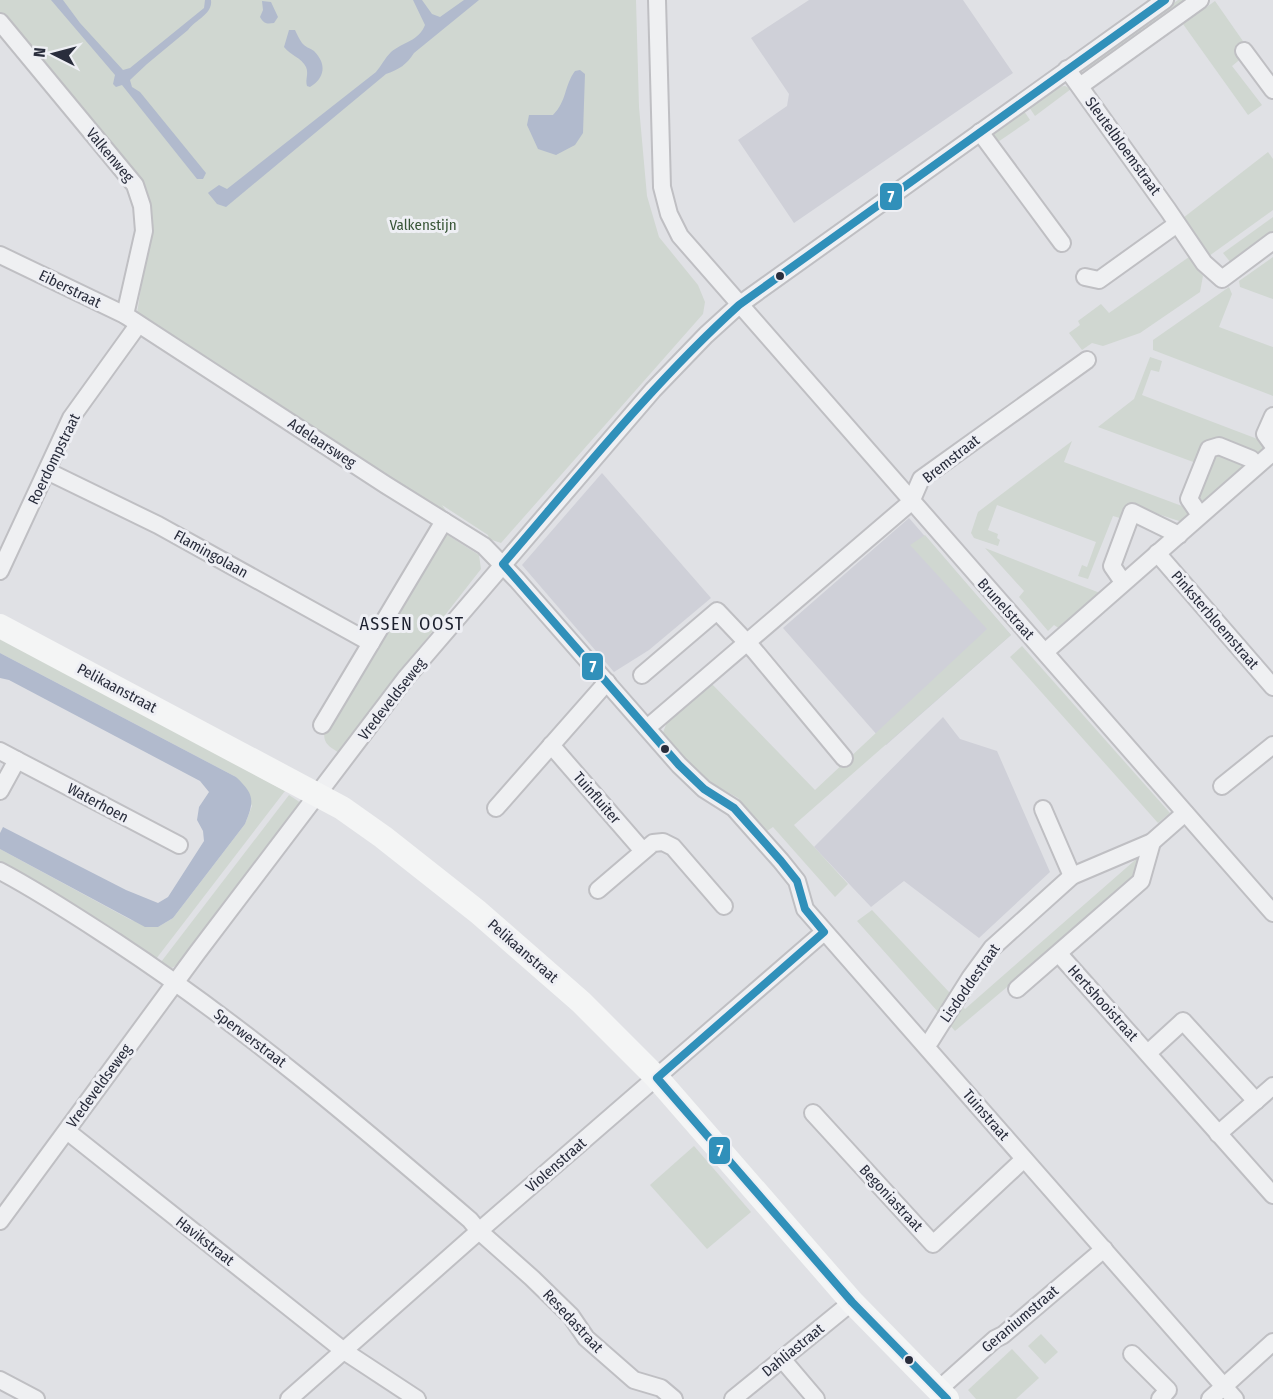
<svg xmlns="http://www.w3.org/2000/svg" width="1273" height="1399" font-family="'Fira Sans Condensed',sans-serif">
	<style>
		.built { fill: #cfd0d8 }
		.green { fill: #d0d7d1 }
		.water { fill: #b1bacd }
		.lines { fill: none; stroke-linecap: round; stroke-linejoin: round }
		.street-casing { stroke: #bfbfc3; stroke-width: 20 }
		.street { stroke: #eff0f2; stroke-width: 16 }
		.secondary { stroke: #f4f5f5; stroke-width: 24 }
		.bus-1-casing { stroke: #eeeff4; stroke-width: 12 }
		.bus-1 { stroke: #3090ba; stroke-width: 8 }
		.bus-dot { fill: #292d3c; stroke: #eeeff4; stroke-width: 2 }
		.labels { text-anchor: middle; stroke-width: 6; stroke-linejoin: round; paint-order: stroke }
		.street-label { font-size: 15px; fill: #292d3c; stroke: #eeeff4 }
		.park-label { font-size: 15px; fill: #395638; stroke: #eeeff4 }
		.quarter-label { font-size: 18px; letter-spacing: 1.5px; fill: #1b1f2d; stroke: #eeeff4 }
		.line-badge { stroke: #eeeff4; stroke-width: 2 }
		.badge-label { font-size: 16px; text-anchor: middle; font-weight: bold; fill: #fff }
	</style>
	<rect width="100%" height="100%" fill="#e0e1e5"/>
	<g class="built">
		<path d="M 809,0 L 963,0 L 1013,73 L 794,223 L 738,140 L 787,106 L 789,94 L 751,38 Z"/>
		<path d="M 602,473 L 711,598 L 649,650 L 614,672 L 522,565 Z"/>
		<path d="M 909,518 L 1011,635 L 886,745 L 783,628 Z"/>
		<path d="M 943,717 L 960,739 L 997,751 L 1050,872 L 979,938 L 904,881 L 871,907 L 814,847 Z"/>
	</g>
	<g class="green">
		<path d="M 0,0 L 636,0 L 639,107 L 647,196 L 659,237 L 698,285 L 705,302 L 703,314 L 501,543 L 489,539 L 488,535 L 442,505 L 449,515 L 293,415 L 137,313 L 149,238 L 150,211 L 0,16 Z"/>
		<path d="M 1178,0 L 1190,0 L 1086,73 L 1084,68 Z"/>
		<path d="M 1215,1 L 1245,44 L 1243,57 L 1232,66 L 1262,105 L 1248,115 L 1183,24 Z"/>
		<path d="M 1065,86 L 1071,89 L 1035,116 L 1029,107 L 1057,87 Z"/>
		<path d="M 1024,111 L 1030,120 L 995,144 L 989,136 Z"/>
		<path d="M 1268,152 L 1273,159 L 1273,210 L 1209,256 L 1183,218 Z"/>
		<path d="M 1273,217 L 1273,235 L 1231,263 L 1223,253 Z"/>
		<path d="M 1189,257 L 1203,276 L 1200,292 L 1140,333 L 1103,346 L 1092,343 L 1082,350 L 1069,333 L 1080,325 L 1078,321 L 1101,304 L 1109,313 Z"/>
		<path d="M 1273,257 L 1273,299 L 1240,287 L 1239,281 Z"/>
		<path d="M 1229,287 L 1232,294 L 1219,327 L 1273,347 L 1273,396 L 1153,350 L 1153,340 Z"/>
		<path d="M 1150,357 L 1162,361 L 1159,372 L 1151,370 L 1142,395 L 1268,443 L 1269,448 L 1260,454 L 1211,441 L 1196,463 L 1098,427 L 1134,399 Z"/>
		<path d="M 1072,441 L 1064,462 L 1190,509 L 1192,513 L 1183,521 L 1179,521 L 1128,504 L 1123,519 L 1113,516 L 1088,579 L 1078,576 L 1082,565 L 1087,567 L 1096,542 L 997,505 L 988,530 L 998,534 L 997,538 L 1000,540 L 998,546 L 974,538 L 971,533 L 978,512 Z"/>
		<path d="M 1216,453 L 1244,463 L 1244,470 L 1207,502 L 1203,501 L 1198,495 Z"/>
		<path d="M 446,534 L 479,555 L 481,569 L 338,752 C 328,746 322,742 325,729 L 359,677 Z"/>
		<path d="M 925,535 L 1011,635 L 794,825 L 848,884 L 835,897 L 773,827 L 767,831 L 738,798 L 701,777 L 685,761 L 662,735 L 667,722 L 711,683 L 815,790 L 987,629 L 910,545 Z"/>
		<path d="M 985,548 L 1100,593 L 1100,595 L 1060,629 L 1054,625 L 1048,631 L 1019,597 L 1024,591 Z"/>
		<path d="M 0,637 L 285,791 L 156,959 L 74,906 L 0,864 L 0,849 L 131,920 L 158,927 L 173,918 L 245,824 L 252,806 L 236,777 L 0,653 Z"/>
		<path d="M 1022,646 L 1170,813 L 1158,823 L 1010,657 Z"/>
		<path d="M 289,795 L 301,803 L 180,963 L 172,968 L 161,962 Z"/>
		<path d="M 1142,854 L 1138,876 L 955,1031 L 857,921 L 872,910 L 965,1009 Z"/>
		<path d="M 694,1146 L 751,1212 L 707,1249 L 650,1185 Z"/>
		<path d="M 1041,1334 L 1058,1352 L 1045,1364 L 1028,1346 Z"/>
		<path d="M 1012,1349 L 1039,1378 L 1016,1399 L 976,1399 L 968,1390 Z"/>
	</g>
	<g class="water">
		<path d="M 51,0 L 63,0 L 80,23 L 123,70 L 130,68 L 204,8 L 205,0 L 211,0 C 213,14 195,20 188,30 L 147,64 L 130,80 L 132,87 L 140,92 L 206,173 L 203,179 L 197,179 L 122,85 L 116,87 L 113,84 L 115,75 Z"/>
		<path d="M 413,0 L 422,0 L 432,14 L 440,17 L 464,0 L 479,0 L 414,53 C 406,65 400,69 386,74 L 226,207 L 217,204 L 208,193 L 209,192 L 219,185 L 227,189 L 376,72 C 381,66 385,58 391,52 C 403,42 419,41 425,25 Z"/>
		<path d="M 262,1 L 271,2 L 278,17 L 274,23 C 267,24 264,24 260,17 L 263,10 Z"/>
		<path d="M 289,30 L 295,30 C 297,34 299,39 302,43 C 305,47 310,48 314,51 C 327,64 325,78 310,87 L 307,86 C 305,79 309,74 306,67 C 302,58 290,55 284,47 Z"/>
		<path d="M 580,70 L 585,74 L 583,133 L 575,145 L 556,155 L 538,149 L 527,125 L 529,115 L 553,115 C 567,101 564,86 575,71 Z"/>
		<path d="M 0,653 L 236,777 C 254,794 255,800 245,824 L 173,918 L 158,927 L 145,927 L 0,849 L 0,833 L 3,827 L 126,890 L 158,903 L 168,897 L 204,841 L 203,831 L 197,820 L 199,807 L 209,792 L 200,781 L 9,680 L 0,678 Z"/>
	</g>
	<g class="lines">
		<defs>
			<g id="street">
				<path d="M 657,0 L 662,187 L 669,214 L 680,236 L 1273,913"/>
				<path d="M 0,22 L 135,185 L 142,206 L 144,231 L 125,315"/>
				<path d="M 1244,51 L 1273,90"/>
				<path d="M 1067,69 L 1168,210 L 1204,263 L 1222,279 L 1273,241"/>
				<path d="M 1080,86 L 1200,0"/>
				<path d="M 980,132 L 1062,243"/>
				<path d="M 0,255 L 125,315 L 386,485 L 484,546 L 517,580 L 679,765 L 704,789 L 734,808 L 781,861 L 797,881 L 805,909 L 1235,1399"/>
				<path d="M 1085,277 L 1099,280 L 1177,224"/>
				<path d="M 1273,416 L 1265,434 L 1273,445"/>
				<path d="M 47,471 L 158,525 L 371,643"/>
				<path d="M 1200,515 L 1189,499 L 1209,449 L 1219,446 L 1251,459 L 1257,465"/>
				<path d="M 1157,553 L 1273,687"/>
				<path d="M 0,571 L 71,418 L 138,325"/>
				<path d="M 1123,582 L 1112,566 L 1132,512 L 1179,535"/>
				<path d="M 1045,652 L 1273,452"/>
				<path d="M 642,675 L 717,611 L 754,650 L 844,758"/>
				<path d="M 322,725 L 444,521"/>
				<path d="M 647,728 L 911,502 L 921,479 L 1087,360"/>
				<path d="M 551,745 L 643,851"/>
				<path d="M 0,751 L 17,760"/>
				<path d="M 1222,786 L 1273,745"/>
				<path d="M 0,791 L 17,760 L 179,845"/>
				<path d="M 496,808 L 607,682"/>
				<path d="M 1043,809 L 1072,876"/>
				<path d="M 0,871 C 40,892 79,918 116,942 C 242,1025 356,1122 470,1220 L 479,1231 L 532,1278 L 571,1316 L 586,1338 L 634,1380 L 661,1388 L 674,1399"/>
				<path d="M 598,890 L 653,843 L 663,842 L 673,847 L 724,906"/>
				<path d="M 1059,954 L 1273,1195"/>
				<path d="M 1017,989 L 1141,881 L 1152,842"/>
				<path d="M 926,1045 L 931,1040 L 970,978 L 992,948 L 1072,876 L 1152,842 L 1185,813"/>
				<path d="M 1148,1053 L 1183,1021 L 1256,1101"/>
				<path d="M 813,1113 L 933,1244 L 1024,1159"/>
				<path d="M 67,1131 L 344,1351 L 417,1399"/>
				<path d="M 1218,1134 L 1273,1086"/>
				<path d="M 0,1221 L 197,953 L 405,679 L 653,390 L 706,335 L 739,305 L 1165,0"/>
				<path d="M 1132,1354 L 1168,1390 L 1160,1399"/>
				<path d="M 782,1359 L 816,1399"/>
				<path d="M 0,1380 L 36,1399"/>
				<path d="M 938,1390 L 995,1339 L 1003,1335 L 1104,1249"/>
				<path d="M 289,1399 L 479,1231 L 824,932"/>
				<path d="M 733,1399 L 852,1302"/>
				<path d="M 1210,1399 L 1273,1342"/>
			</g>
		</defs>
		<use href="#street" class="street-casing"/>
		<use href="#street" class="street"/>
		<path class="secondary" d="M 0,626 L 342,808 L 383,837 L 478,912 L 581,1002 L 657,1078 L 852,1302 L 947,1399"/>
		<defs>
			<path id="bus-1" d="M 947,1399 L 852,1302 L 657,1078 L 824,932 L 805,909 L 797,881 L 781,861 L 734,808 L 704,789 L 679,765 L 503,564 C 579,476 652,384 739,305 L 1165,0"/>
		</defs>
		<use href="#bus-1" class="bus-1-casing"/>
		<use href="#bus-1" class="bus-1"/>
	</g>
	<g class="bus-dot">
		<circle cx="780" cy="276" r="5"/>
		<circle cx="665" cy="749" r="5"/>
		<circle cx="909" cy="1360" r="5"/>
	</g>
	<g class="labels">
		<g class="street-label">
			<text transform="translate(1123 146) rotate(54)" y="5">Sleutelbloemstraat</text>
			<text transform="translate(110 155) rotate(50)" y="5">Valkenweg</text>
			<text transform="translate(70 289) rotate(26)" y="5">Eiberstraat</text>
			<text transform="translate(322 443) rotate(33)" y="5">Adelaarsweg</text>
			<text transform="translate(54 459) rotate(-64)" y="5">Roerdompstraat</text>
			<text transform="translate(951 459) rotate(-38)" y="5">Bremstraat</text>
			<text transform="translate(211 554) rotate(29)" y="5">Flamingolaan</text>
			<text transform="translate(1006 609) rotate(48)" y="5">Brunelstraat</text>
			<text transform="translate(1215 620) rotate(49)" y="5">Pinksterbloemstraat</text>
			<text transform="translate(117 688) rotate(28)" y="5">Pelikaanstraat</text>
			<text transform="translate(392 699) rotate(-52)" y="5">Vredeveldseweg</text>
			<text transform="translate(597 798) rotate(49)" y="5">Tuinfluiter</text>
			<text transform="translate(98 803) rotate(28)" y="5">Waterhoen</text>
			<text transform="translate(523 951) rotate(41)" y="5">Pelikaanstraat</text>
			<text transform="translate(970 983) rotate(-55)" y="5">Lisdoddestraat</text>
			<text transform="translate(1103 1003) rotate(48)" y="5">Hertshooistraat</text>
			<text transform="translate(250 1038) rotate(37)" y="5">Sperwerstraat</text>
			<text transform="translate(99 1086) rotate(-54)" y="5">Vredeveldseweg</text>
			<text transform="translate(986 1115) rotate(49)" y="5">Tuinstraat</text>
			<text transform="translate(556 1165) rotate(-41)" y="5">Violenstraat</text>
			<text transform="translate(891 1198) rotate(47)" y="5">Begoniastraat</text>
			<text transform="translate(205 1241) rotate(38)" y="5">Havikstraat</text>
			<text transform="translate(1020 1319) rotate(-40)" y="5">Geraniumstraat</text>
			<text transform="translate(573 1321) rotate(47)" y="5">Resedastraat</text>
			<text transform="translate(793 1350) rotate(-39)" y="5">Dahliastraat</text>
		</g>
		<g class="park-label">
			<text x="423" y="230">Valkenstijn</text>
		</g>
		<g class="quarter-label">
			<text x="412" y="630">ASSEN OOST</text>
		</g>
	</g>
	<g class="line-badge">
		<rect x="879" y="182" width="24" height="29" rx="6" fill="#3090ba"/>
		<rect x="581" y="652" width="23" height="29" rx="6" fill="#3090ba"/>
		<rect x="708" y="1136" width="23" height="29" rx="6" fill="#3090ba"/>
	</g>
	<g class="badge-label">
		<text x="891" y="202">7</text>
		<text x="593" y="672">7</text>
		<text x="720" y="1156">7</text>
	</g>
	<g transform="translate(54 54) rotate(276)" stroke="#eeeff4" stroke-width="4.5" paint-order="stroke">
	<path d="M0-4.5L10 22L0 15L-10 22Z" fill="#292d3c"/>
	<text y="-9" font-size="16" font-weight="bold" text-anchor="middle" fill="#292d3c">N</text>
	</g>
</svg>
